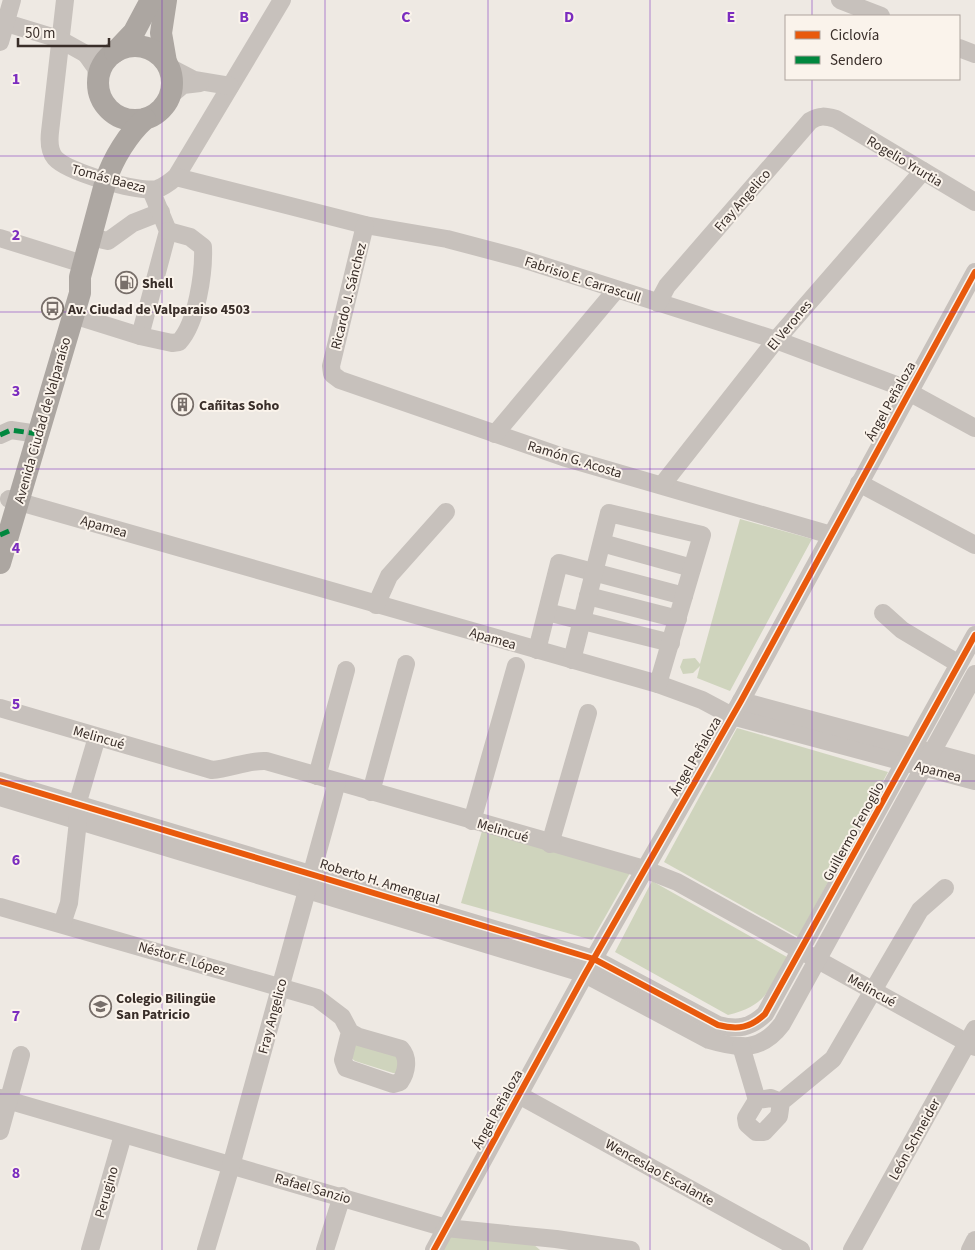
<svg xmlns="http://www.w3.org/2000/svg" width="975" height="1250" font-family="'Source Sans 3',sans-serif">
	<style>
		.green { fill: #cfd4bd }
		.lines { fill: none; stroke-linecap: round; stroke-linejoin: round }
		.minor { stroke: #c7c1bc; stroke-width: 18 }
		.major { stroke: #aca6a1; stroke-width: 22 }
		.quiet { stroke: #00873e; stroke-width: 5; stroke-dasharray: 10 5; stroke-linecap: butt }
		.cycleway-casing { stroke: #faf3eb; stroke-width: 9 }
		.cycleway { stroke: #e8590c; stroke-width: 6 }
		.grid { fill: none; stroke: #7b2cbf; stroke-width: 1; stroke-opacity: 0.55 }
		.labels { text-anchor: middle; stroke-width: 4; stroke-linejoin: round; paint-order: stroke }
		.street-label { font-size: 14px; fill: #392e29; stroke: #faf3eb }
		.poi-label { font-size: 14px; font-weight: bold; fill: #392e29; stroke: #faf3eb; text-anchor: start }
		.grid-label { font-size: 16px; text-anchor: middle; font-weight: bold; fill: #7b2cbf; stroke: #faf3eb; stroke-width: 4; stroke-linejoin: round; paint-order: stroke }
	</style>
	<rect width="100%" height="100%" fill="#eee9e3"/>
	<g class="green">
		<path d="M 740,519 L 812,539 L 730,691 L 697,678 L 700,666 L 693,673 L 683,674 L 680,667 L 683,659 L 695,658 L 700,664 Z"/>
		<path d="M 737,728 L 888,772 L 798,937 L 664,862 Z"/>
		<path d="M 482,831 L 630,873 L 592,940 L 461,903 Z"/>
		<path d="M 652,881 L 787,957 C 768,990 768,1005 728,1015 L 615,952 Z"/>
		<path d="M 354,1043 L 402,1057 L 397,1073 L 393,1073 L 355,1061 L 350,1057 Z"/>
		<path d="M 445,1232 L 533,1244 L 540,1250 L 436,1250 Z"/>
	</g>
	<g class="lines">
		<g class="minor">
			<path d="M 65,0 L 50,132 C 49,141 49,151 55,158 C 67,172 138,193 157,189 C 164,187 170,182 176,177 L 282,0"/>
			<path d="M 840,0 L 881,16"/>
			<path d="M 0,21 L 59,39 L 86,54 L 110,56"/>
			<path d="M 0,42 L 12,0"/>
			<path d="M 959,48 L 975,54"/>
			<path d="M 86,54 L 96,68 L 98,87"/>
			<path d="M 169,67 L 194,80 L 230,86"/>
			<path d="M 170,96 L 183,85 L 200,83"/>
			<path d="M 176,177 L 365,225 L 447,239 L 519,258 L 776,340 L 896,385 L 975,428"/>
			<path d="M 365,225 L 331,366 L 332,374 L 340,380 L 563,457 L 831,535"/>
			<path d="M 90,237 L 108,241 L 133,223 L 161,212"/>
			<path d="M 0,238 L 83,264"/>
			<path d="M 658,303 L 667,286 L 810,121 C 820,115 825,116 836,119 L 975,202"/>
			<path d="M 73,315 L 140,336 L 168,231 L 151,190"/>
			<path d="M 140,336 L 172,343 L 179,342 C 197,323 204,272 203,247 L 190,237 L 168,231"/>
			<path d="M 495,434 L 616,290"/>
			<path d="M 0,435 L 11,430 L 38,434"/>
			<path d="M 859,483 L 975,545"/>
			<path d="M 662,485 L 776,340 L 923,171"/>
			<path d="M 9,499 L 658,684 L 702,700 L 732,716 L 975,781"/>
			<path d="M 602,543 L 692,568"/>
			<path d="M 588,596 L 678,619"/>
			<path d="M 376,605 L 389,576 L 446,512"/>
			<path d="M 547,612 L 671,643"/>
			<path d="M 883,613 L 902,630 L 959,664"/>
			<path d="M 537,650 L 559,563 L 684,596"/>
			<path d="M 572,660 L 609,513 L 702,535 L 658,684"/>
			<path d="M 741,701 L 975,764"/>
			<path d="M 0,708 L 212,770 C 230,769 247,760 266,761 L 644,869 L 677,882 L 975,1047"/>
			<path d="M 317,776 L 346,670"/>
			<path d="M 0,781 L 594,959 L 718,1025 C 738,1030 750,1028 765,1014 L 975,635"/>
			<path d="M 371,792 L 406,664"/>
			<path d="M 0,797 L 585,974 L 709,1040 C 739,1049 761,1052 782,1024 L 975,674"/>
			<path d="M 472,821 L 516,666"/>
			<path d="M 550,844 L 588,713"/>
			<path d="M 0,907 L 317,998 L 342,1017 L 350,1032 L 359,1037 L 401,1049 C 409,1058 407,1072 400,1082 L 393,1084 L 346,1068 L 343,1060 L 350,1032"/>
			<path d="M 62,924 L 69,903 L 78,821 L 77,805 L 97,737"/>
			<path d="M 741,1046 L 757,1100"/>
			<path d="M 519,1095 L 801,1250"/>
			<path d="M 0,1098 L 446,1228 L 556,1239 L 631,1250"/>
			<path d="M 781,1102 L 771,1098 L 757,1100 L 746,1118 L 747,1124 L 756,1132 L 764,1132 L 779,1116 L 781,1102 L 833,1059 L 920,910 L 945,888"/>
			<path d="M 0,1131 L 21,1055"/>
			<path d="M 90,1250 L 123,1135"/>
			<path d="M 206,1250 L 231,1166 L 337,782"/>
			<path d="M 325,1250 L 342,1196"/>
			<path d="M 434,1250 L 585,974 L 741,701 L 975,272"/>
			<path d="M 852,1250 L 975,1029"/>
			<path d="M 970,1250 L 975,1240"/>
		</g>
		<g class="major">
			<path d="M 166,0 L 161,33 L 166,62"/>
			<circle cx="135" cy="83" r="37"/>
			<path d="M 115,52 L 134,32 L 151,0"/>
			<path d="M 0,563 L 80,293 L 80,277 L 106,180 C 113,159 128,134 145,119"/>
		</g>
		<g class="quiet">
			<path d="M 0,435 L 11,430 L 38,434"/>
			<path d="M 0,535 L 9,531"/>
		</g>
		<defs>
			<g id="cycleway">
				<path d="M 0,781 L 594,959 L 718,1025 C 738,1030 750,1028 765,1014 L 975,635"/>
				<path d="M 434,1250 L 585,974 L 741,701 L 975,272"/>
			</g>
		</defs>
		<use href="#cycleway" class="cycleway-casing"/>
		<use href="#cycleway" class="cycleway"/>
	</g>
	<path class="grid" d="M 162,0 L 162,1250M 325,0 L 325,1250M 488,0 L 488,1250M 650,0 L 650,1250M 812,0 L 812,16M 812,79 L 812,1250M 0,156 L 975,156M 0,312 L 975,312M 0,469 L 975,469M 0,625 L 975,625M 0,781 L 975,781M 0,938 L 975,938M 0,1094 L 975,1094"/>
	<defs>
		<symbol id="fuel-ring" viewBox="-11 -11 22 22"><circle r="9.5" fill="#faf3eb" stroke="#786f6a" stroke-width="1.5"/><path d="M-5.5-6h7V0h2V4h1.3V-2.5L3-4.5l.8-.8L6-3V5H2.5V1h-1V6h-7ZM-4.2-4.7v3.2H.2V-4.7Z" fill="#786f6a"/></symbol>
		<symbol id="bus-ring" viewBox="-11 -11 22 22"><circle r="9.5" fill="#faf3eb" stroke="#786f6a" stroke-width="1.5"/><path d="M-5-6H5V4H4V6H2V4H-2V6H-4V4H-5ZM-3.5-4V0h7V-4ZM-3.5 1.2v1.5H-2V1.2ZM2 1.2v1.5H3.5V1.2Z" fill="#786f6a"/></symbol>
		<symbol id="building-ring" viewBox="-11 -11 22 22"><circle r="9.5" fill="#faf3eb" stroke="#786f6a" stroke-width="1.5"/><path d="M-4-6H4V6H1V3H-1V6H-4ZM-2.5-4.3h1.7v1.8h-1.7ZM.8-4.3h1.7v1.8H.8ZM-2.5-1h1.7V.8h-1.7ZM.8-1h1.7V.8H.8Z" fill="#786f6a"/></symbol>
		<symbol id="school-ring" viewBox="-11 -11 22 22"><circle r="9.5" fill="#faf3eb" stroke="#786f6a" stroke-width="1.5"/><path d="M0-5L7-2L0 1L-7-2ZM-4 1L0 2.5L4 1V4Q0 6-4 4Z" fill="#786f6a"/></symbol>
	</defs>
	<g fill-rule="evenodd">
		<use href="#fuel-ring" x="114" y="270" width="25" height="25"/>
		<use href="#bus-ring" x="40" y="296" width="25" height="25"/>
		<use href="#building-ring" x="170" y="392" width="25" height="25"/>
		<use href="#school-ring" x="88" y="994" width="25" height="25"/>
	</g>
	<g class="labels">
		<g class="street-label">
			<text transform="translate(905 161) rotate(31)" y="5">Rogelio Yrurtia</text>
			<text transform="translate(109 178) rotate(15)" y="5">Tomás Baeza</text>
			<text transform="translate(742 200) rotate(-49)" y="5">Fray Angelico</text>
			<text transform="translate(583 279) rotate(18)" y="5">Fabrisio E. Carrascull</text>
			<text transform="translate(348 296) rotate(-76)" y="5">Ricardo J. Sánchez</text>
			<text transform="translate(789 325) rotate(-50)" y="5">El Verones</text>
			<text transform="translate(890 401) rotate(-61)" y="5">Ángel Peñaloza</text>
			<text transform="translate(42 420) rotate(-74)" y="5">Avenida Ciudad de Valparaíso</text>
			<text transform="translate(575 459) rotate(17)" y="5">Ramón G. Acosta</text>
			<text transform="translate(104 526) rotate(16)" y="5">Apamea</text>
			<text transform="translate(493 638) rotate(16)" y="5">Apamea</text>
			<text transform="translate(99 737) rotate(16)" y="5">Melincué</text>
			<text transform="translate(695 756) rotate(-60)" y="5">Ángel Peñaloza</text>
			<text transform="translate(938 771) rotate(15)" y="5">Apamea</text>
			<text transform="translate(503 830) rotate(16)" y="5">Melincué</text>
			<text transform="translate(853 831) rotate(-61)" y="5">Guillermo Fenoglio</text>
			<text transform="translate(380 881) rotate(17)" y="5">Roberto H. Amengual</text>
			<text transform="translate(182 958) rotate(16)" y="5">Néstor E. López</text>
			<text transform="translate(872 990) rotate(29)" y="5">Melincué</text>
			<text transform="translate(272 1016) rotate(-75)" y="5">Fray Angelico</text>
			<text transform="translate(497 1109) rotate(-61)" y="5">Ángel Peñaloza</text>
			<text transform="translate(914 1139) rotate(-61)" y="5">León Schneider</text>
			<text transform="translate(660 1172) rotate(29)" y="5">Wenceslao Escalante</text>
			<text transform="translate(313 1188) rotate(16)" y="5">Rafael Sanzio</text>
			<text transform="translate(106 1192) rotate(-74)" y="5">Perugino</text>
		</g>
		<g class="poi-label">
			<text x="142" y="288">Shell</text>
			<text x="68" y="314">Av. Ciudad de Valparaiso 4503</text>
			<text x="199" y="410">Cañitas Soho</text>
			<text x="116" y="1003">Colegio Bilingüe<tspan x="116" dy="16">San Patricio</tspan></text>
		</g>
	</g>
	<g class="grid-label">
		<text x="244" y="22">B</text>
		<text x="406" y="22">C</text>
		<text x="569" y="22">D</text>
		<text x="731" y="22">E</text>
		<text x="16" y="84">1</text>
		<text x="16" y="240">2</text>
		<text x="16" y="396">3</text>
		<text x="16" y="553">4</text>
		<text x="16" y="709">5</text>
		<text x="16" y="865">6</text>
		<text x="16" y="1021">7</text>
		<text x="16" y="1178">8</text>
	</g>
	<rect x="785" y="15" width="175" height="65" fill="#faf3eb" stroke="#ada49d"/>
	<rect x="795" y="31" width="25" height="8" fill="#e8590c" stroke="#ada49d"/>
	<text x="830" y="40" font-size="15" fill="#392e29">Ciclovía</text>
	<rect x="795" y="56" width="25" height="8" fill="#00873e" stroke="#ada49d"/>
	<text x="830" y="65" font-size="15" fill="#392e29">Sendero</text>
	<path d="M18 38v8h91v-8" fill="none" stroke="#392e29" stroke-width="2.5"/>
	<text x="25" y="38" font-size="15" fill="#392e29" stroke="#faf3eb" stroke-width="4" paint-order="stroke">50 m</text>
</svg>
